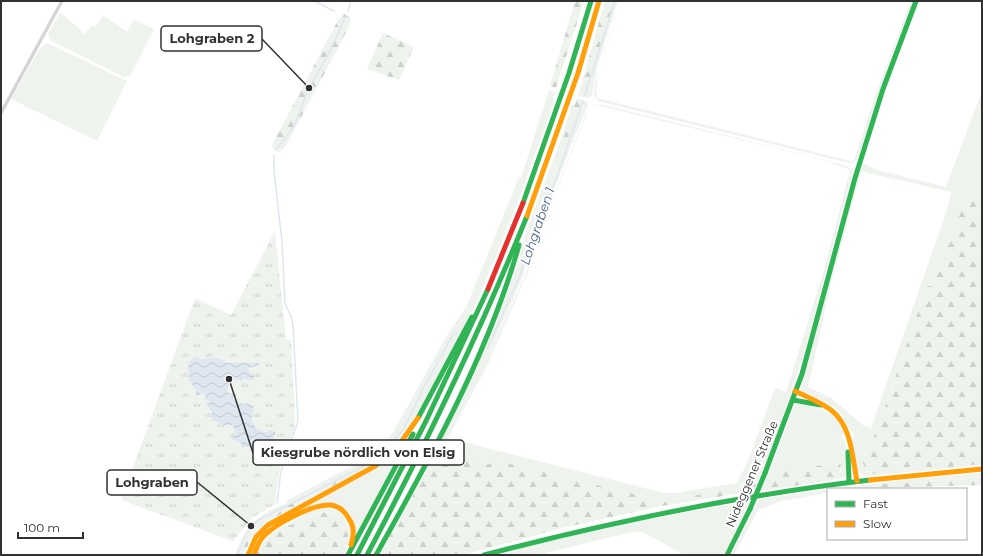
<svg xmlns="http://www.w3.org/2000/svg" width="983" height="556" font-family="Montserrat,sans-serif">
	<style>
		.green { fill: #eff3ed; fill-rule: evenodd }
		.forest { fill: url(#forest-firs) }
		.park { fill: url(#park-tufts) }
		.water { fill: url(#water-waves) }
		.lines { fill: none; stroke-linecap: round; stroke-linejoin: round }
		.stream { stroke: #dee6f0; stroke-width: 1.5 }
		.street { stroke: #d5d5d5; stroke-width: 3.5 }
		.fast { stroke: #30b455; stroke-width: 5 }
		.slow { stroke: #ff9f0a; stroke-width: 5 }
		.jam { stroke: #e5322d; stroke-width: 5 }
		.fast-bridge { stroke: #30b455; stroke-width: 5 }
		.labels { text-anchor: middle; stroke-width: 4; stroke-linejoin: round; paint-order: stroke }
		.street-label { font-size: 12px; fill: #313131; stroke: #fff }
		.water-label { font-size: 13px; font-style: italic; fill: #47668b; stroke: #fff }
		.leader { fill: none; stroke: #313131; stroke-width: 1.5 }
		.callout-dot { fill: #313131; stroke: #fff; stroke-width: 1.5 }
		.callout { fill: #fff; stroke: #313131; stroke-width: 1.5 }
		.callout-label { font-size: 13px; text-anchor: middle; font-weight: bold; fill: #313131 }
	</style>
	<defs>
		<pattern id="forest-firs" width="22" height="20" patternUnits="userSpaceOnUse"><rect width="22" height="20" fill="#eff3ed"/><path d="M5 1l3.5 6h-7zM16 11l3.5 6h-7z" fill="#cdd1cc"/></pattern>
		<pattern id="park-tufts" width="24" height="20" patternUnits="userSpaceOnUse"><rect width="24" height="20" fill="#eff3ed"/><path d="M3 7l-1-3M5 7V3M7 7l1-3M15 17l-1-3M17 17v-4M19 17l1-3" fill="none" stroke="#cdd1cc"/></pattern>
		<pattern id="water-waves" width="16" height="10" patternUnits="userSpaceOnUse"><rect width="16" height="10" fill="#dee6f0"/><path d="M0 5q4-4 8 0t8 0" fill="none" stroke="#bfc6ce"/></pattern>
	</defs>
	<rect width="100%" height="100%" fill="#fff"/>
	<g class="green">
		<path d="M 615,1 L 618,1 L 598,64 L 592,95 L 588,98 L 578,96 L 585,95 Z"/>
		<path d="M 621,1 C 615,21 592,81 597,98 L 850,161 L 854,160 L 878,88 L 911,1 L 913,1 L 890,59 L 857,160 L 849,163 L 598,101 L 594,96 L 595,84 Z"/>
		<path d="M 918,1 L 920,1 L 890,75 L 863,160 L 863,163 L 877,170 L 946,187 L 982,91 L 982,200 L 965,196 L 932,286 L 927,286 L 877,430 L 862,461 L 868,474 L 976,464 L 982,464 L 982,465 L 866,476 L 858,472 L 851,442 L 854,436 L 854,433 C 847,431 845,418 840,412 C 830,402 815,400 802,393 L 801,386 L 858,173 L 861,171 L 863,164 L 861,162 L 882,94 ZM 864,172 L 951,192 L 947,210 L 871,428 L 863,425 L 831,398 L 808,387 L 833,275 L 861,173 Z"/>
		<path d="M 60,12 L 85,34 L 92,25 L 95,27 L 103,15 L 127,32 L 134,19 L 154,29 L 130,76 L 124,77 L 50,40 L 48,34 Z"/>
		<path d="M 47,43 L 127,81 L 97,141 L 11,99 L 40,48 Z"/>
		<path d="M 549,90 L 555,92 L 553,98 L 555,99 L 516,207 L 475,306 L 405,435 L 383,458 L 346,479 L 265,517 C 251,526 242,538 238,555 L 235,555 C 243,530 260,511 286,504 L 286,501 L 358,463 L 379,448 L 392,434 L 448,334 L 467,305 L 519,177 L 521,178 Z"/>
		<path d="M 577,98 L 587,102 L 588,106 L 576,133 L 533,243 L 522,279 L 479,376 L 525,276 L 535,244 L 584,118 C 591,106 594,103 608,106 L 829,161 L 847,166 L 853,170 L 807,343 L 780,427 L 762,473 L 773,442 L 775,426 L 756,476 L 749,486 L 663,501 L 507,463 L 501,463 L 501,465 L 498,467 L 495,462 L 485,465 L 477,459 L 438,446 L 498,317 L 516,269 L 524,237 L 562,137 L 572,104 L 575,105 L 559,152 L 566,151 L 583,105 L 581,102 L 576,101 ZM 596,105 L 824,160 L 850,170 L 823,274 L 786,392 L 775,388 L 748,461 L 737,483 L 675,493 L 664,493 L 448,438 L 487,366 L 528,272 L 534,248 L 585,118 L 590,109 Z"/>
		<path d="M 799,404 C 819,406 837,412 844,433 L 841,436 L 841,439 L 844,440 C 848,449 849,468 845,477 L 833,480 L 841,471 L 841,464 L 774,469 L 769,472 L 794,407 Z"/>
		<path d="M 404,443 L 356,536 L 356,528 L 333,503 L 263,532 L 359,477 Z"/>
		<path d="M 982,473 L 982,477 L 873,485 L 876,488 L 828,489 L 828,493 L 781,501 L 758,510 L 734,555 L 730,555 L 758,500 C 832,488 907,479 982,473 Z"/>
		<path d="M 749,501 L 725,555 L 684,555 L 643,532 L 632,532 L 538,555 L 499,555 L 538,544 L 628,523 Z"/>
		<path d="M 334,508 C 353,521 355,534 344,555 L 338,555 L 340,554 L 348,526 L 336,513 L 319,512 L 270,534 L 315,509 Z"/>
	</g>
	<g class="forest">
		<path d="M 575,1 L 584,1 L 556,88 L 550,86 Z"/>
		<path d="M 605,1 L 615,1 L 585,95 L 578,96 Z"/>
		<path d="M 344,14 L 351,18 L 349,27 L 286,146 L 280,152 L 274,151 L 272,145 L 338,20 Z"/>
		<path d="M 383,33 L 414,47 L 399,80 L 367,69 Z"/>
		<path d="M 576,101 L 581,102 L 583,105 L 566,151 L 560,153 L 559,152 Z"/>
		<path d="M 965,196 L 982,200 L 982,464 L 868,474 L 862,461 L 877,430 L 927,286 L 932,286 Z"/>
		<path d="M 776,425 L 773,442 L 754,491 L 662,506 L 562,528 L 464,555 L 379,555 L 418,486 L 438,446 L 473,455 L 485,465 L 495,462 L 498,466 L 501,465 L 501,463 L 507,463 L 663,501 L 749,486 L 756,476 Z"/>
		<path d="M 841,464 L 839,477 L 833,480 L 761,491 L 769,472 L 774,469 Z"/>
		<path d="M 982,477 L 982,485 L 876,488 L 872,485 Z"/>
		<path d="M 346,479 L 267,522 L 250,540 L 244,555 L 238,555 C 240,545 244,535 251,528 C 262,516 330,482 346,479 Z"/>
		<path d="M 320,512 L 339,514 C 353,527 349,539 340,554 L 256,555 L 262,543 L 270,534 Z"/>
	</g>
	<path class="park" d="M 275,231 L 286,340 L 291,340 L 295,417 L 294,429 L 279,472 L 275,504 L 252,518 L 233,541 L 121,500 L 195,298 L 231,315 Z"/>
	<path class="water" d="M 196,357 L 200,359 L 218,358 L 227,363 L 259,363 L 259,366 L 250,367 L 248,370 L 254,375 L 254,379 L 248,380 L 243,378 L 242,382 L 237,379 L 230,381 L 227,392 L 232,395 L 234,400 L 245,405 L 248,403 L 254,407 L 251,420 L 256,428 L 266,433 L 270,430 L 276,432 L 271,443 L 245,447 L 240,443 L 230,438 L 237,434 L 233,428 L 234,425 L 222,425 L 212,420 L 212,412 L 205,402 L 210,403 L 211,402 L 205,400 L 206,395 L 204,393 L 196,396 L 196,389 L 193,388 L 192,383 L 189,382 C 191,373 183,362 196,357 Z"/>
	<g class="lines">
		<g class="stream">
			<path d="M 314,1 L 334,11"/>
			<path d="M 348,11 L 351,1"/>
			<path d="M 585,95 L 615,1"/>
			<path d="M 276,150 L 294,126 L 309,88 L 331,49 L 346,15"/>
			<path d="M 274,155 L 274,171 L 282,242 L 285,304 L 291,316 L 293,326 L 298,421 L 281,471 L 277,503"/>
			<path d="M 487,349 L 520,276 L 529,246 L 558,174 L 583,101"/>
			<path d="M 237,555 L 246,534 L 257,521 L 364,466 L 390,446 L 403,430 L 425,385 L 454,333 L 457,333"/>
		</g>
		<path class="street" d="M 1,113 L 62,1"/>
		<g class="fast">
			<path d="M 523,203 L 569,73 L 591,1"/>
			<path d="M 793,400 L 821,405"/>
			<path d="M 418,418 L 472,317"/>
			<path d="M 848,452 L 849,482"/>
			<path d="M 765,473 L 802,374 L 855,178 L 883,89 L 916,1"/>
			<path d="M 348,555 L 413,434"/>
			<path d="M 357,555 L 426,421 L 488,289"/>
			<path d="M 367,555 C 426,444 480,332 527,216"/>
			<path d="M 376,555 C 430,459 489,352 519,245"/>
			<path d="M 484,555 C 611,522 740,495 870,480"/>
			<path d="M 727,555 L 750,509"/>
		</g>
		<g class="slow">
			<path d="M 527,216 L 578,73 L 599,1"/>
			<path d="M 795,391 C 807,397 820,402 831,410 C 852,426 852,457 857,481"/>
			<path d="M 870,480 L 982,469"/>
			<path d="M 248,555 L 256,537 L 268,525 L 375,466 L 397,448 L 418,418"/>
			<path d="M 254,555 C 256,549 258,543 262,538 C 273,525 312,504 330,505 C 339,506 345,511 349,519 C 355,527 354,536 351,545"/>
		</g>
		<path class="jam" d="M 488,289 L 523,203"/>
		<path class="fast-bridge" d="M 750,509 L 765,473"/>
	</g>
	<g class="labels">
		<g class="street-label">
			<text transform="translate(752 474) rotate(-67)" y="4">Nideggener Straße</text>
		</g>
		<g class="water-label">
			<text transform="translate(537 226) rotate(-71)" y="5">Lohgraben 1</text>
		</g>
	</g>
	<path class="leader" d="M309 88L262 39M229 379L253 453M251 526L197 482"/>
	<g class="callout-dot">
		<circle cx="309" cy="88" r="4"/>
		<circle cx="229" cy="379" r="4"/>
		<circle cx="251" cy="526" r="4"/>
	</g>
	<g class="callout">
		<rect x="161" y="26" width="101" height="25" rx="4"/>
		<rect x="253" y="440" width="211" height="25" rx="4"/>
		<rect x="107" y="470" width="90" height="25" rx="4"/>
	</g>
	<g class="callout-label">
		<text x="212" y="43">Lohgraben 2</text>
		<text x="358" y="457">Kiesgrube nördlich von Elsig</text>
		<text x="152" y="487">Lohgraben</text>
	</g>
	<rect width="983" height="556" fill="none" stroke="#313131" stroke-width="4"/>
	<rect x="827" y="488" width="140" height="52" fill="#ffffff" stroke="#adadad"/>
	<rect x="835" y="501" width="20" height="6" fill="#30b455" stroke="#adadad"/>
	<text x="863" y="508" font-size="12" fill="#313131">Fast</text>
	<rect x="835" y="521" width="20" height="6" fill="#ff9f0a" stroke="#adadad"/>
	<text x="863" y="528" font-size="12" fill="#313131">Slow</text>
	<path d="M18 532v6h65v-6" fill="none" stroke="#313131" stroke-width="2"/>
	<text x="24" y="532" font-size="12" fill="#313131" stroke="#ffffff" stroke-width="3" paint-order="stroke">100 m</text>
</svg>
